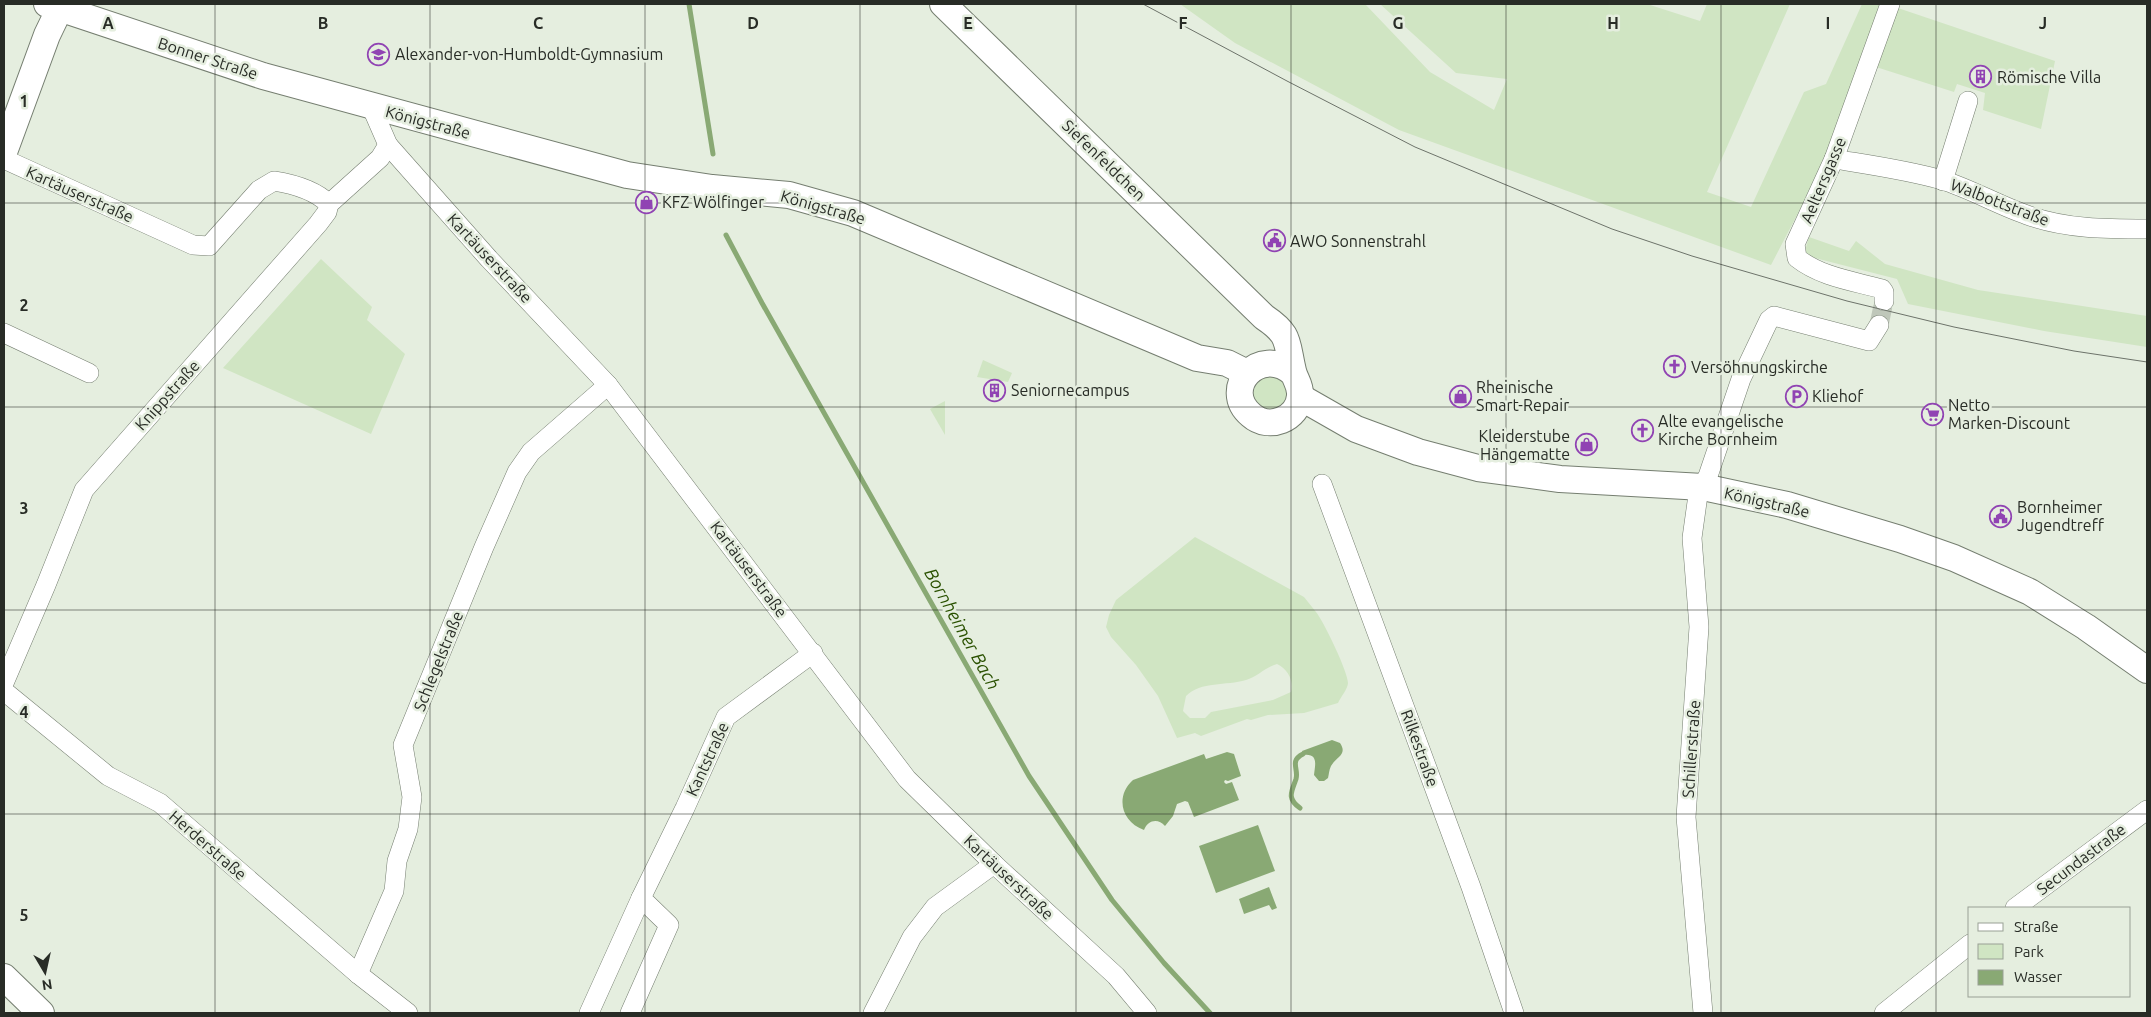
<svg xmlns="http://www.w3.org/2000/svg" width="2151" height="1017" font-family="Ubuntu,sans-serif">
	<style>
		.green { fill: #d0e5c3; fill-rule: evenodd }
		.water { fill: #89a974 }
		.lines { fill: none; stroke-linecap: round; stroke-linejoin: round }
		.stream { stroke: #89a974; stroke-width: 5 }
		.street-tunnel { stroke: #bfc7ba; stroke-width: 19; stroke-dasharray: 19 9; stroke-linecap: butt }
		.street-casing { stroke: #757e70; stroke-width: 20 }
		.secondary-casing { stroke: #757e70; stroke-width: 28 }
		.street { stroke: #fff; stroke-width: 19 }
		.secondary { stroke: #fff; stroke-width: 26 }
		.tram { stroke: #6d736a; stroke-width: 1 }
		.grid { fill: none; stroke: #282c26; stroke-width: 1; stroke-opacity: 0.55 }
		.labels { text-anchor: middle; stroke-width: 5; stroke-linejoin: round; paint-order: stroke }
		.poi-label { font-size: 16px; fill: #282c26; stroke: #e5eedf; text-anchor: start }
		.street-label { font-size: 16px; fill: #282c26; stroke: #e5eedf }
		.water-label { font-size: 18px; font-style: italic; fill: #2a5100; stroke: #e5eedf }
		.grid-label { font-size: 16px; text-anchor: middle; font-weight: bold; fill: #282c26; stroke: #e5eedf; stroke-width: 5; stroke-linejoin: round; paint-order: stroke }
	</style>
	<rect width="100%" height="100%" fill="#e5eedf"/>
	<g class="green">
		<path d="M 1180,4 L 1365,4 L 1430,72 L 1494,110 L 1507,79 L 1456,73 L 1380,4 L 1647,4 L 1700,21 L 1707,4 L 1790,4 L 1707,192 L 1751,207 L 1804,92 L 1826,84 L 1862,4 L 1883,4 L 1820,171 L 1771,265 L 1399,130 L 1235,43 Z"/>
		<path d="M 1895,7 L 2055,61 L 2041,129 L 1983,110 L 1985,93 L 1957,84 L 1954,92 L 1873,66 Z"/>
		<path d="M 1809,237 L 1849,251 L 1856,241 L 1885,264 L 1978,290 L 2147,316 L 2147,347 L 2044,331 L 1908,304 L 1897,279 L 1811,257 L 1805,251 Z"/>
		<path d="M 321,259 L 372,307 L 367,320 L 405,354 L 371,434 L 223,368 Z"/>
		<path d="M 983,360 L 1012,373 L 1008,382 L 977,377 Z"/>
		<path d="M 1269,376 L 1280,379 L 1288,388 L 1286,405 L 1270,412 L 1255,404 C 1252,390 1254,381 1269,376 Z"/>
		<path d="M 945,401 L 945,435 L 930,409 Z"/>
		<path d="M 1195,537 L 1304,597 C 1308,602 1312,607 1316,612 C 1324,622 1348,672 1348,683 C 1348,688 1341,697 1338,703 L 1304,713 L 1268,715 L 1251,720 L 1247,719 L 1201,736 L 1195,733 L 1177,738 L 1158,696 L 1136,665 L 1111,637 L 1106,627 L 1109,615 L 1116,600 ZM 1277,664 C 1288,669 1294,681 1291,692 L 1273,700 L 1211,712 L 1205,718 L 1190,718 L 1183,711 L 1186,696 C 1201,681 1226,686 1246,680 C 1257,677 1266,667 1277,664 Z"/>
	</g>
	<g class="water">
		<path d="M 1332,740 L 1340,743 C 1348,755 1336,757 1331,766 C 1329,770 1329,774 1328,778 L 1324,781 L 1319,781 L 1314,775 C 1315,765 1319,753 1303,755 L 1302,751 Z"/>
		<path d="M 1227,752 L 1234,754 L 1241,776 L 1228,781 L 1225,780 L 1224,782 L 1226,784 L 1232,782 L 1239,800 L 1194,817 L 1188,802 L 1185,801 L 1177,804 L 1173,816 L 1165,826 C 1158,818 1148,820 1144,830 C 1121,822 1115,796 1133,780 L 1204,754 L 1206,759 Z"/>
		<path d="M 1258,825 L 1275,871 L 1216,893 L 1199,846 Z"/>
		<path d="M 1269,887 L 1277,908 L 1272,910 L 1269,905 L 1244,914 L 1239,899 Z"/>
	</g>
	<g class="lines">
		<g class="stream">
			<path d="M 689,4 L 713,154"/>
			<path d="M 726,235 L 762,303 L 1029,776 L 1112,900 L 1164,963 L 1210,1013"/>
			<path d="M 1300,808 C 1286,798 1292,791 1296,779 C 1299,769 1289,761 1303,754"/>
		</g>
		<path class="street-tunnel" d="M 1879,325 L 1884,301"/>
		<defs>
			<g id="street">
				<path d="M 371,106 L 388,145 L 489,259 L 608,385 L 907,779 L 994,864 L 1116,976 L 1147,1013"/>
				<path d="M 4,159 L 193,245 L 209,246 L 259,190 L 274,181 C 293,184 315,190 329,204"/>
				<path d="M 1834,159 C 1870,165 1907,170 1942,180 C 1971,189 1998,205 2027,215 C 2066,229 2106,229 2147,229"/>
				<path d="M 1943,181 L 1968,101"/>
				<path d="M 1884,301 L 1884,292 L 1882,289 C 1853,281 1821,277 1797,258 L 1795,244 L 1834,159 L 1890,4"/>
				<path d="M 4,333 L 89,373"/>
				<path d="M 1322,484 L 1471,887 L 1514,1013"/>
				<path d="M 4,683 L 46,585 L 84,490 L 318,224 L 327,212 L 329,204 L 380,158 L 388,145"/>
				<path d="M 4,691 L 108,776 L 160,803 L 358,974 L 408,1013"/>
				<path d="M 2015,908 L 2147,810"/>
				<path d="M 358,974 L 394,891 L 397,861 L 408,829 L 412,797 L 403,745 L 484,547 L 517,472 L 531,452 L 608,385"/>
				<path d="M 589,1013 L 641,898"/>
				<path d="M 630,1013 L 669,925 L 641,898 L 685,808 L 726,717 L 813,653"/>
				<path d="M 873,1013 L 912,937 L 935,907 L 994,864"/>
				<path d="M 1703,1013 L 1686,817 L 1699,627 L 1692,538 L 1698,495 L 1708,476 L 1741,379 L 1769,320 L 1774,316 L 1869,341 L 1879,325"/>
				<path d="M 1884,1013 L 1970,944"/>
			</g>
			<g id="secondary">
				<path d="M 47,4 L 263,76 L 627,175 L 712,188 L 789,195 L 853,213 L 1197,358 L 1227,363 L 1247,373"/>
				<path d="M 943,4 L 1264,317 C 1291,335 1286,342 1293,371 C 1295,380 1301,385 1300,396 C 1298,419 1269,431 1251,415 C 1220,389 1259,344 1293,373"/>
				<path d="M 4,152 L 47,35 L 60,8"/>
				<path d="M 1300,397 L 1356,429 L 1418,452 L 1478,468 L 1560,479 L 1703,487 L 1787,505 L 1900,539 L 1954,558 L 2030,592 L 2086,627 L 2147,670"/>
				<path d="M 4,977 L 41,1013"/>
			</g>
		</defs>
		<use href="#street" class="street-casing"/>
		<use href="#secondary" class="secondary-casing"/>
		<use href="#street" class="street"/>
		<use href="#secondary" class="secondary"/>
		<path class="tram" d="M 1143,4 L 1287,81 L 1415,147 L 1612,229 L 1692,256 L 1847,301 L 1954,327 L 2074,351 L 2147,362"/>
	</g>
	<path class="grid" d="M 215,4 L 215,1013M 430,4 L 430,1013M 645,4 L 645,1013M 860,4 L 860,1013M 1076,4 L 1076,1013M 1291,4 L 1291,1013M 1506,4 L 1506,1013M 1721,4 L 1721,1013M 1936,4 L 1936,1013M 4,203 L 2147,203M 4,407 L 2147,407M 4,610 L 2147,610M 4,814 L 2147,814"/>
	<defs>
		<symbol id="school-ring" viewBox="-11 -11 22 22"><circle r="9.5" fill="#e5eedf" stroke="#9043b3" stroke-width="1.5"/><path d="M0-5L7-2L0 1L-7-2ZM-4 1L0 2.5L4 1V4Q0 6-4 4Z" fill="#9043b3"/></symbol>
		<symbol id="building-ring" viewBox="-11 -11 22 22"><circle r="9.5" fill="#e5eedf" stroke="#9043b3" stroke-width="1.5"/><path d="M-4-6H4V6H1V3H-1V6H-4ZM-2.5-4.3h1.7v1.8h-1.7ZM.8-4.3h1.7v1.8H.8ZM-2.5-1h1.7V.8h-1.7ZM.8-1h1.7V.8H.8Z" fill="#9043b3"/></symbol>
		<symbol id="shop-ring" viewBox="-11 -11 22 22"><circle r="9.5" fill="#e5eedf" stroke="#9043b3" stroke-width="1.5"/><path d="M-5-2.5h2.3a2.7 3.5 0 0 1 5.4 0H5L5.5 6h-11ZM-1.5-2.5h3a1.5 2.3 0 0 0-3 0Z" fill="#9043b3"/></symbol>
		<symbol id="civic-ring" viewBox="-11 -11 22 22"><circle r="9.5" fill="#e5eedf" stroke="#9043b3" stroke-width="1.5"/><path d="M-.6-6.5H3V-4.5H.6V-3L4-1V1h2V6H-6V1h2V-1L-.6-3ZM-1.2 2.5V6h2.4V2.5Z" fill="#9043b3"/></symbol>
		<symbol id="church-ring" viewBox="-11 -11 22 22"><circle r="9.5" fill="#e5eedf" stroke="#9043b3" stroke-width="1.5"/><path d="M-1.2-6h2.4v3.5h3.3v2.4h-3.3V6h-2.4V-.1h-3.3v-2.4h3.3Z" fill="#9043b3"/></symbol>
		<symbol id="parking-ring" viewBox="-11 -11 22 22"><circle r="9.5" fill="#e5eedf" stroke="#9043b3" stroke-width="1.5"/><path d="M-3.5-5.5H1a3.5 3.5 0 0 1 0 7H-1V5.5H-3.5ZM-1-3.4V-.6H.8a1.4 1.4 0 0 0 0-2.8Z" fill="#9043b3"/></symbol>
		<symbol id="supermarket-ring" viewBox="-11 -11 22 22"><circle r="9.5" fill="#e5eedf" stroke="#9043b3" stroke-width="1.5"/><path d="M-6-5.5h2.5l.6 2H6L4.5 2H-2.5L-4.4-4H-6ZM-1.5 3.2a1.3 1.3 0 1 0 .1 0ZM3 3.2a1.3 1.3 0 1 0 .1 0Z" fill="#9043b3"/></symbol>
	</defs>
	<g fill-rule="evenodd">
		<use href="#school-ring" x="366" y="42" width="25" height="25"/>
		<use href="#building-ring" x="1968" y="64" width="25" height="25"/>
		<use href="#shop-ring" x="634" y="190" width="25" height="25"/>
		<use href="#civic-ring" x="1262" y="228" width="25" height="25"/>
		<use href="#church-ring" x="1662" y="354" width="25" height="25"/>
		<use href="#building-ring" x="982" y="378" width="25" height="25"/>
		<use href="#shop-ring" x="1448" y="384" width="25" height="25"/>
		<use href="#parking-ring" x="1784" y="384" width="25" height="25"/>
		<use href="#supermarket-ring" x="1920" y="402" width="25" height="25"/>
		<use href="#church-ring" x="1630" y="418" width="25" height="25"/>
		<use href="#shop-ring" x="1574" y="432" width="25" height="25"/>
		<use href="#civic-ring" x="1988" y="504" width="25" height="25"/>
	</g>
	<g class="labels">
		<g class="poi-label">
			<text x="395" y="60">Alexander-von-Humboldt-Gymnasium</text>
			<text x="1997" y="83">Römische Villa</text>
			<text x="662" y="208">KFZ Wölfinger</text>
			<text x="1290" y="247">AWO Sonnenstrahl</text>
			<text x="1691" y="373">Versöhnungskirche</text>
			<text x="1476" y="393">Rheinische<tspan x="1476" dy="18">Smart-Repair</tspan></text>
			<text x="1011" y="396">Seniornecampus</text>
			<text x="1812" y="402">Kliehof</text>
			<text x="1948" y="411">Netto<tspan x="1948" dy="18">Marken-Discount</tspan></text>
			<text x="1658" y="427">Alte evangelische<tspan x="1658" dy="18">Kirche Bornheim</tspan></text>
			<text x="1570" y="442" text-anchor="end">Kleiderstube<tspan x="1570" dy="18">Hängematte</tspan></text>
			<text x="2017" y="513">Bornheimer<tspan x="2017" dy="18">Jugendtreff</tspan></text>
		</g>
		<g class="street-label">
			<text transform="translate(208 58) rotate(18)" y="6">Bonner Straße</text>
			<text transform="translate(428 122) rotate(15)" y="6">Königstraße</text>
			<text transform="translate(1104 160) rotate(44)" y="6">Siefenfeldchen</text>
			<text transform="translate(1823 180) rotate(-67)" y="6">Aeltersgasse</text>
			<text transform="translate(80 194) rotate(24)" y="6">Kartäuserstraße</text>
			<text transform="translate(2000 202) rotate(21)" y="6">Walbottstraße</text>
			<text transform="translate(823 207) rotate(16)" y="6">Königstraße</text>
			<text transform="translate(490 258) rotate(47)" y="6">Kartäuserstraße</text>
			<text transform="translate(167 395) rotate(-48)" y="6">Knippstraße</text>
			<text transform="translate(1767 502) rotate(13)" y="6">Königstraße</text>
			<text transform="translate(749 569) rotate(53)" y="6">Kartäuserstraße</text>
			<text transform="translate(438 661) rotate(-68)" y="6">Schlegelstraße</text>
			<text transform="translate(1420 748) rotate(70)" y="6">Rilkestraße</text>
			<text transform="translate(1691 749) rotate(-86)" y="6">Schillerstraße</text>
			<text transform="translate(707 759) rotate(-65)" y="6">Kantstraße</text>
			<text transform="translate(208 845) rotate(41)" y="6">Herderstraße</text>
			<text transform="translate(2081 859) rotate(-37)" y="6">Secundastraße</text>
			<text transform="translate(1009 877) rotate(43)" y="6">Kartäuserstraße</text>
		</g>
		<g class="water-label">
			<text transform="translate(962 629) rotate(61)" y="6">Bornheimer Bach</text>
		</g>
	</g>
	<g class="grid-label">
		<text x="108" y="29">A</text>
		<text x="323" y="29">B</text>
		<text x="538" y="29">C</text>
		<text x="753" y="29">D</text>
		<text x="968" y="29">E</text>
		<text x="1183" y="29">F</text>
		<text x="1398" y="29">G</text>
		<text x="1613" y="29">H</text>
		<text x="1828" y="29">I</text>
		<text x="2043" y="29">J</text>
		<text x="24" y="107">1</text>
		<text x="24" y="311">2</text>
		<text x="24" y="514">3</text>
		<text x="24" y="718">4</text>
		<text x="24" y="921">5</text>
	</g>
	<rect width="2151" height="1017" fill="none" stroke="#282c26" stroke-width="10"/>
	<rect x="1968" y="907" width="162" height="90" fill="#e5eedf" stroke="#99a095"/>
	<rect x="1978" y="923" width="25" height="8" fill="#ffffff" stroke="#99a095"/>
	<text x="2014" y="932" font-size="15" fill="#282c26">Straße</text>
	<rect x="1978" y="944" width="25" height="15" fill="#d0e5c3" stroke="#99a095"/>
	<text x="2014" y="957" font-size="15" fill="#282c26">Park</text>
	<rect x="1978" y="970" width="25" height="15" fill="#89a974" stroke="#99a095"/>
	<text x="2014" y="982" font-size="15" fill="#282c26">Wasser</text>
	<g transform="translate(45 972) rotate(171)" stroke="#e5eedf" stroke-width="4" paint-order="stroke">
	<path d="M0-4L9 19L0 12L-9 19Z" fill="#282c26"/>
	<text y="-8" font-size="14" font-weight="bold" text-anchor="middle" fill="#282c26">N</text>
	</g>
</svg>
